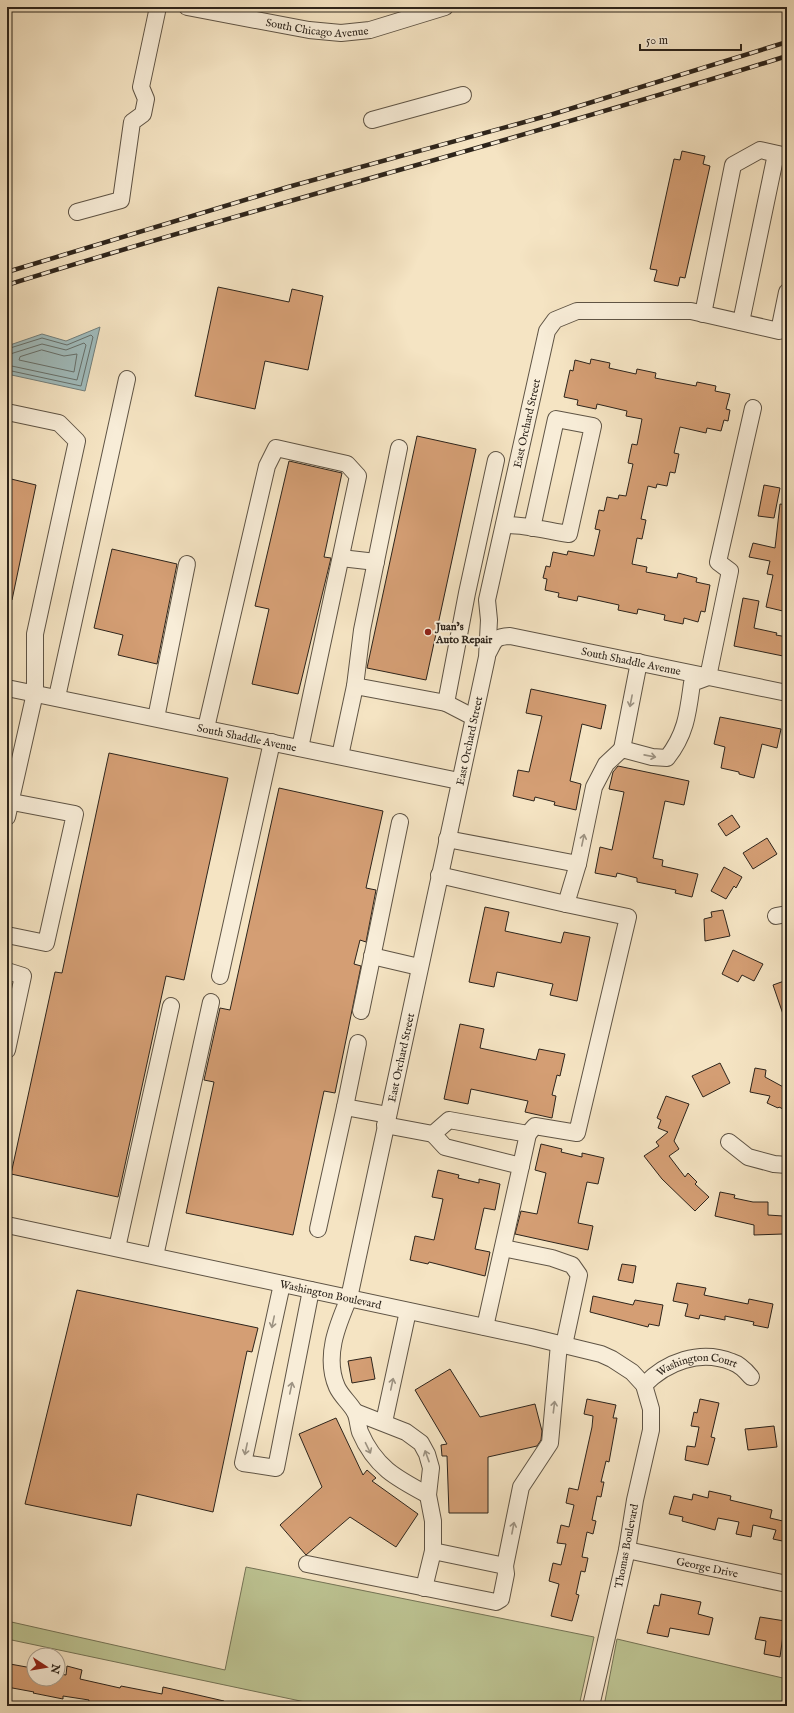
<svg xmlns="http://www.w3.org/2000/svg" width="794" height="1713" font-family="'IM FELL English',serif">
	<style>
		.green { fill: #bdc493; stroke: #757457 }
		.water { fill: #a0bcbd; stroke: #727f7c }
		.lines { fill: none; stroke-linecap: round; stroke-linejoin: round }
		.shore { stroke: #66706c; stroke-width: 1 }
		.building { fill: #d49e74; stroke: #2d241b }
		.minor-casing { stroke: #5f5445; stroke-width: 18 }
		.minor { stroke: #f8edd8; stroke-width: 16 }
		.rail-casing { stroke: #2d241b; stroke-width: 4.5 }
		.rail { stroke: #f8edd8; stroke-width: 3; stroke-dasharray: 9; stroke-linecap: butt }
		.oneway { stroke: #9d9383 }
		.poi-dot { fill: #8f2418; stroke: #f8edd8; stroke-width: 1.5 }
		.labels { text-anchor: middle; stroke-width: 4; stroke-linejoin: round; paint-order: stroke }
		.street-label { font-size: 11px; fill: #2d241b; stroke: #f8edd8 }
		.poi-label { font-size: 11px; font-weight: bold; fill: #2d241b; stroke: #f8edd8; text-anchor: start }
	</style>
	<rect width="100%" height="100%" fill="#f5e4c3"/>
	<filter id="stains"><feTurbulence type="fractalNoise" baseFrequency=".005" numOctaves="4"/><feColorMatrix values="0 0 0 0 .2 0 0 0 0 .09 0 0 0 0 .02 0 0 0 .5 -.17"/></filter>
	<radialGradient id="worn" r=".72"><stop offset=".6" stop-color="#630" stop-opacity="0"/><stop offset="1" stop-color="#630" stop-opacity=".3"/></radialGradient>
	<g class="green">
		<path d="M 246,1567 L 594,1637 L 579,1706 L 324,1706 L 7,1639 L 7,1621 L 225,1670 Z"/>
		<path d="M 617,1639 L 787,1679 L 787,1706 L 652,1706 L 636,1702 L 635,1706 L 604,1706 Z"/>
	</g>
	<path class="water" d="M 100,327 L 85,391 L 7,374 L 7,346 L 42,334 L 66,341 Z"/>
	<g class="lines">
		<g class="shore">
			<path d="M 7,349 L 42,338 L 67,345 L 91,335 L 93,337 L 81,386 L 7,370"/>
			<path d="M 42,350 L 64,356 L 77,354 L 74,372 L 19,360 L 20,357 Z"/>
			<path d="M 7,355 L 42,344 L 66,350 L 84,343 L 86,345 L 77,380 L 7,365"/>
		</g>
	</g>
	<g class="building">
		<path d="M 682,151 L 705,156 L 703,164 L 710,166 L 685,278 L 680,277 L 678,286 L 654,281 L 657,270 L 650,269 L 674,159 L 680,160 Z"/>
		<path d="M 218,287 L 289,302 L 292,289 L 323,296 L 308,370 L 265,361 L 255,409 L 195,396 Z"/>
		<path d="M 591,359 L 610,363 L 609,368 L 636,374 L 637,369 L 656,373 L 655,378 L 696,386 L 697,382 L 716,386 L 715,391 L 730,394 L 726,409 L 730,410 L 728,421 L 724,420 L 721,431 L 707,428 L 706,433 L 680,427 L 674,453 L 679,454 L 675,473 L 670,472 L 667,486 L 657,484 L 656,488 L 648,486 L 641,519 L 646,520 L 642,539 L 637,538 L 632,564 L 647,567 L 646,572 L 677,578 L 678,573 L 697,578 L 696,582 L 710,585 L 705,612 L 701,611 L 698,622 L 684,618 L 683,624 L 664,620 L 665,615 L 638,609 L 637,614 L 618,610 L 619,605 L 578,596 L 577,601 L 558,597 L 559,593 L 545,590 L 547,579 L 543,578 L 546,566 L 550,567 L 553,552 L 567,555 L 568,551 L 594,556 L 600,530 L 595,529 L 599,510 L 604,511 L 607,497 L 618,499 L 619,495 L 626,496 L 633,464 L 628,463 L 632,444 L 637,445 L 642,419 L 626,416 L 627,411 L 597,404 L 596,409 L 577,405 L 578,400 L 564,397 L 570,370 L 573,371 L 575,360 L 590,364 Z"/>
		<path d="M 417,436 L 476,449 L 426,680 L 367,668 Z"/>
		<path d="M 289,461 L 342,473 L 324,557 L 331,558 L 298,694 L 252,684 L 269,609 L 255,606 Z"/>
		<path d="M 7,478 L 36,485 L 12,600 L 7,599 Z"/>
		<path d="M 764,485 L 780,488 L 774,518 L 758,516 Z"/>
		<path d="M 780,504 L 787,505 L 787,612 L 766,607 L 773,575 L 767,574 L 770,561 L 749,557 L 753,543 L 775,548 Z"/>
		<path d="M 112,549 L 177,564 L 157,664 L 118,655 L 123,635 L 94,628 Z"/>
		<path d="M 743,598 L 759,601 L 754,628 L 777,633 L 776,635 L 787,637 L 783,656 L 734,646 Z"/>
		<path d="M 531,689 L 606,705 L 601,729 L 582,724 L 570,781 L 581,784 L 576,810 L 554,805 L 555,802 L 535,797 L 534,801 L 513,796 L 518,770 L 529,772 L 542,716 L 526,713 Z"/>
		<path d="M 720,717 L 781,729 L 777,748 L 762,744 L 754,778 L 739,774 L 739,772 L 721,768 L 725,747 L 714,744 Z"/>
		<path d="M 109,753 L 228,778 L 184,980 L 166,976 L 118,1197 L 11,1174 L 55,972 L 62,973 Z"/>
		<path d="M 618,766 L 689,781 L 684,805 L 665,801 L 653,858 L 663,860 L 662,866 L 698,874 L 692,897 L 675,893 L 676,890 L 637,882 L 637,878 L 617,873 L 616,877 L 595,873 L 600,847 L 612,850 L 624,792 L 609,789 L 613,772 Z"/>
		<path d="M 279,788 L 383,811 L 366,888 L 376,890 L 366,942 L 360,940 L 354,964 L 361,966 L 347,1035 L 335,1093 L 324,1091 L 293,1235 L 186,1213 L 214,1082 L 204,1080 L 220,1008 L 230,1010 Z"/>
		<path d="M 732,815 L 740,827 L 726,836 L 718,824 Z"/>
		<path d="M 767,838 L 777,854 L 753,869 L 743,853 Z"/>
		<path d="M 724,867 L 742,877 L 736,888 L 734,886 L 726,899 L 711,891 Z"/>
		<path d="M 485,907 L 509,912 L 505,931 L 561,943 L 564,932 L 590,937 L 577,1001 L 550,995 L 553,984 L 497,972 L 494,987 L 469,982 Z"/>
		<path d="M 723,910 L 730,936 L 705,941 L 704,919 L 712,917 L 711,912 Z"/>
		<path d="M 733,950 L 763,964 L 754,981 L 742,975 L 738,982 L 722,974 Z"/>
		<path d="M 787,980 L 787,1020 L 785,1020 L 773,985 Z"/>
		<path d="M 460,1024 L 484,1029 L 480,1048 L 536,1060 L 539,1049 L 565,1054 L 560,1076 L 557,1075 L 552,1095 L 556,1096 L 552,1118 L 525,1112 L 528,1101 L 471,1089 L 468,1104 L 444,1099 Z"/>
		<path d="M 720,1063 L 730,1083 L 703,1097 L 692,1076 Z"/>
		<path d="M 755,1068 L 766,1070 L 765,1077 L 787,1089 L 787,1111 L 779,1107 L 778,1108 L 767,1103 L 770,1096 L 750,1092 Z"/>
		<path d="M 666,1096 L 689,1104 L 674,1141 L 679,1149 L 669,1156 L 685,1177 L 688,1173 L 697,1182 L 695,1184 L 709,1197 L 695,1211 L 662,1179 L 644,1156 L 659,1146 L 656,1142 L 668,1132 L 658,1128 L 661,1120 L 657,1118 Z"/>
		<path d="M 541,1144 L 562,1149 L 561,1152 L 582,1157 L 582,1153 L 604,1158 L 598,1184 L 587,1182 L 578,1223 L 593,1226 L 588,1250 L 515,1234 L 521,1211 L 537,1214 L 546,1173 L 535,1170 Z"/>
		<path d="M 438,1170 L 459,1175 L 458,1178 L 479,1183 L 479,1179 L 500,1184 L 495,1210 L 484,1208 L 475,1249 L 490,1252 L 485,1276 L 429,1262 L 428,1264 L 410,1260 L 415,1236 L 434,1240 L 443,1199 L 432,1197 Z"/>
		<path d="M 720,1192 L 735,1195 L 734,1198 L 753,1202 L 768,1202 L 768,1215 L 783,1216 L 783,1234 L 754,1235 L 754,1225 L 715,1216 Z"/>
		<path d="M 622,1264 L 636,1266 L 633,1283 L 618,1280 Z"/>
		<path d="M 677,1283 L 706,1288 L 704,1295 L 748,1304 L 749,1299 L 773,1304 L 768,1328 L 753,1325 L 754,1322 L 725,1316 L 725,1320 L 700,1315 L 699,1319 L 685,1316 L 688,1304 L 673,1301 Z"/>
		<path d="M 77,1290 L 258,1328 L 252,1352 L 247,1351 L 213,1512 L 137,1494 L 131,1526 L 25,1504 Z"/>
		<path d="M 593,1296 L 633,1305 L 635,1300 L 663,1305 L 659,1326 L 649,1324 L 648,1327 L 590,1312 Z"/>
		<path d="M 371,1357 L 375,1379 L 352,1383 L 348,1361 Z"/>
		<path d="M 450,1369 L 480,1417 L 535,1404 L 542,1431 L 541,1440 L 537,1446 L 488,1457 L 488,1513 L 449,1513 L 447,1456 L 442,1456 L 441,1445 L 447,1444 L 415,1390 Z"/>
		<path d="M 587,1399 L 616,1405 L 613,1418 L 617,1418 L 609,1462 L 606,1461 L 601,1482 L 604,1482 L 601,1497 L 597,1496 L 592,1520 L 596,1521 L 593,1534 L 587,1532 L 582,1557 L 588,1558 L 585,1572 L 581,1571 L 576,1594 L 579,1595 L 572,1621 L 551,1616 L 559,1584 L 549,1581 L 553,1563 L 561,1565 L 566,1544 L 557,1543 L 561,1525 L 569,1527 L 574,1505 L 566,1503 L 569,1488 L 578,1490 L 592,1427 L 593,1416 L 584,1414 Z"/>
		<path d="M 700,1399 L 719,1403 L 711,1437 L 715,1438 L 708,1465 L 685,1460 L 687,1446 L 695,1447 L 699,1427 L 691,1426 L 694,1412 L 697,1413 Z"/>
		<path d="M 336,1418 L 363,1475 L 367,1470 L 376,1478 L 372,1481 L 418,1514 L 396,1547 L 350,1517 L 306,1555 L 280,1525 L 322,1487 L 299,1434 Z"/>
		<path d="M 774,1426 L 777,1447 L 748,1450 L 745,1429 Z"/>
		<path d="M 709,1491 L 731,1496 L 730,1500 L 772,1510 L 770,1518 L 787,1522 L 787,1542 L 773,1539 L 776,1530 L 753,1525 L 751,1537 L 736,1534 L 739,1522 L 718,1518 L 715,1530 L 682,1521 L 683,1517 L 669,1514 L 674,1496 L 692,1500 L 693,1494 L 708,1498 Z"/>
		<path d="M 661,1594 L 701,1602 L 698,1614 L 713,1618 L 709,1635 L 670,1628 L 668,1637 L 647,1633 L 654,1605 L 659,1606 Z"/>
		<path d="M 760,1617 L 785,1621 L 780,1657 L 764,1654 L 766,1641 L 755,1639 Z"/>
		<path d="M 10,1664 L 32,1668 L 31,1670 L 34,1670 L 34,1679 L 58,1679 L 59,1674 L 66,1675 L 67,1666 L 82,1670 L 80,1679 L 120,1688 L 121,1686 L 162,1694 L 163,1687 L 224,1701 L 224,1706 L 94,1706 L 88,1705 L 89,1700 L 63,1696 L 63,1699 L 33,1693 L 34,1692 L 7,1687 Z"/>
	</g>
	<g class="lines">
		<defs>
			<g id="minor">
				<path id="s1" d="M 187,7 L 309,30 L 341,33 L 370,30 L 445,7"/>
				<path d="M 372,120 L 463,95"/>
				<path d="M 77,212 L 121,200 L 132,122 L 143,114 L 146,99 L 141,87 L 158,7"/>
				<path d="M 703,314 L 733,165 L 760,150 L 787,156"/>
				<path d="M 741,322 L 776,154"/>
				<path d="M 7,412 L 59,423 L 77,441 L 35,634 L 35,693 L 7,817"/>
				<path d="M 399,448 L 362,630 L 355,686 L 446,703"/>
				<path d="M 504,525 C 523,524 549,531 569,534 L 593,426 L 556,419 L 532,528"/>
				<path d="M 341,558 L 376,562"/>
				<path id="s2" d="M 488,653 C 495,640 494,637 510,636 L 787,693"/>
				<path id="s3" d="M 7,688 L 459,781"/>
				<path d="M 57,697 L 127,379"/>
				<path d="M 473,717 L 446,703 L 467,593 L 496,460"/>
				<path d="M 156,718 L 187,564"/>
				<path d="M 206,728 L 267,466 L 276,448 L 347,464 L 358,476 L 300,748"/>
				<path d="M 622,749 L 639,662"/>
				<path d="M 340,756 L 355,686"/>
				<path d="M 7,801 L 75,814 L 46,943 L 7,935"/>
				<path d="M 447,839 L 578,864"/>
				<path d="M 566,904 L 578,864 L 594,787 L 606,764 L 622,749 L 652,757 L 667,758 C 686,734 688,713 692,683 L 708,677 L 730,571 L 718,562 L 753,408"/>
				<path d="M 776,916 L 787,914"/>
				<path d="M 372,956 L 419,967"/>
				<path d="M 7,971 L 23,976 L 7,1050"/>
				<path d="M 220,976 L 272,742"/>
				<path d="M 361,1011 L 400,822"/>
				<path d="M 358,1043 L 345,1107 L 388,1115"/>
				<path d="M 385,1125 L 433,1134 L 449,1120 L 528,1134 L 535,1126 L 577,1133 L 628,917 L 566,904 L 439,875"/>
				<path d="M 433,1134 L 445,1147 L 521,1166 L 485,1327"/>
				<path d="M 729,1142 L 748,1157 L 774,1164 L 787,1165"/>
				<path d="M 521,1166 L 528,1134"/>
				<path id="s4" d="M 7,1225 L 531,1337 L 601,1354 L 612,1359 L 632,1372 L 644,1385 L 651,1409 L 651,1430 L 635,1500 L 627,1550 L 591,1706"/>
				<path d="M 318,1229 L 345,1107"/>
				<path d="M 117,1248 L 171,1006"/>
				<path d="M 503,1248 L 552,1258 L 572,1265 L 579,1275 L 564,1345"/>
				<path d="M 155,1256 L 211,1002"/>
				<path d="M 282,1284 L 243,1463 L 276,1468 L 311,1290"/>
				<path id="s5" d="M 644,1385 C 666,1362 700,1349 732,1362 C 739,1364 746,1371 751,1377"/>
				<path d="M 384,1422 L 408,1311"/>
				<path id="s6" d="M 428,1495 C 396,1478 375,1467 360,1432 C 358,1426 358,1418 355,1412 C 350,1403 341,1396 337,1387 C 324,1357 337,1326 349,1298 L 487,657 L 489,620 L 487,600 L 547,331 L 555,320 L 577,311 L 691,311 L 779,331 L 787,292"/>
				<path id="s7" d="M 627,1550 L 787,1584"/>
				<path d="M 307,1564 L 496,1602 L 501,1599 L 506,1574 L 505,1566 L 433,1551 L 433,1521 L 428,1495 L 431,1468 L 427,1454 L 421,1443 L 406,1432 L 355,1412"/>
				<path d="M 505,1566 L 521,1487 L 550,1443 L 559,1344"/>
				<path d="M 424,1588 L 433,1551"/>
			</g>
		</defs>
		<use href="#minor" class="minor-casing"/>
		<use href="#minor" class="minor"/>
		<defs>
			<g id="rail">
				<path d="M 7,272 L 288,187 L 550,115 L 787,42"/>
				<path d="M 7,285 C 266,204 529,137 787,56"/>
			</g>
		</defs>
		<use href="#rail" class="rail-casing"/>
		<use href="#rail" class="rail"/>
	</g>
	<defs><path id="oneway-shaft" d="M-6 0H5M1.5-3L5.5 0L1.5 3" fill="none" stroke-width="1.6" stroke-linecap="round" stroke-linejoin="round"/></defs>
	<g class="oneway">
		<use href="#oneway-shaft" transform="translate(631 701) rotate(101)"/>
		<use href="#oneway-shaft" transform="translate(650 756) rotate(11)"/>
		<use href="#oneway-shaft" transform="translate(583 840) rotate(-78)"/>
		<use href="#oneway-shaft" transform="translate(273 1322) rotate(102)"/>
		<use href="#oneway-shaft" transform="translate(392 1384) rotate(-78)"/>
		<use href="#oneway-shaft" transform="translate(291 1388) rotate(-78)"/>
		<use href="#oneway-shaft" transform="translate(554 1407) rotate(-83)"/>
		<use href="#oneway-shaft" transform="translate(368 1448) rotate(64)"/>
		<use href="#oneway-shaft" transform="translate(246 1449) rotate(102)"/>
		<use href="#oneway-shaft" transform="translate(427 1456) rotate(-110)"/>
		<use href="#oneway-shaft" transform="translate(513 1528) rotate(-79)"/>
	</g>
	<circle class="poi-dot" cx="428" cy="632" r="4"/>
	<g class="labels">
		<g class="street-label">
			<text dy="4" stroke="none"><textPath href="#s1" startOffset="132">South Chicago Avenue</textPath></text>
			<text dy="4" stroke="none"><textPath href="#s6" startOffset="1133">East Orchard Street</textPath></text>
			<text dy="4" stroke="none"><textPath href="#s2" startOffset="154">South Shaddle Avenue</textPath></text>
			<text dy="4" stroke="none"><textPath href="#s3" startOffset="245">South Shaddle Avenue</textPath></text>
			<text dy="4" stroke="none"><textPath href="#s6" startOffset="809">East Orchard Street</textPath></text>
			<text dy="4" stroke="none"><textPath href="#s6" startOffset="485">East Orchard Street</textPath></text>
			<text dy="4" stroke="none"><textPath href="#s4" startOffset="331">Washington Boulevard</textPath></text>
			<text dy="4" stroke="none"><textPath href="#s5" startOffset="60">Washington Court</textPath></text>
			<text transform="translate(626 1546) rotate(-79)" y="4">Thomas Boulevard</text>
			<text dy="4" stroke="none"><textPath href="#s7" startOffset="82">George Drive</textPath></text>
		</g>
		<g class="poi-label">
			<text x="436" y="630">Juan’s<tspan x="436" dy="13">Auto Repair</tspan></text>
		</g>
	</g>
	<rect width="794" height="1713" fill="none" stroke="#f5e4c3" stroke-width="24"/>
	<rect x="8" y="8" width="778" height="1697" fill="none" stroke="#2d241b" stroke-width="2"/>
	<rect x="12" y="12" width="770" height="1689" fill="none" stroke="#2d241b"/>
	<g transform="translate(46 1667) rotate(102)"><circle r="19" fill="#f8edd8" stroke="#a79d8c"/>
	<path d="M0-3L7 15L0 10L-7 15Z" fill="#8f2418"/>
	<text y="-6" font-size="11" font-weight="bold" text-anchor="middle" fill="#2d241b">N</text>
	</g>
	<path d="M640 44v6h101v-6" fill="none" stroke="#2d241b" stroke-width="2"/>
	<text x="646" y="44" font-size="12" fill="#2d241b" stroke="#f8edd8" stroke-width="3" paint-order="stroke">50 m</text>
	<rect width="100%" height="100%" filter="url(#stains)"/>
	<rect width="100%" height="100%" fill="url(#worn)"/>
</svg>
